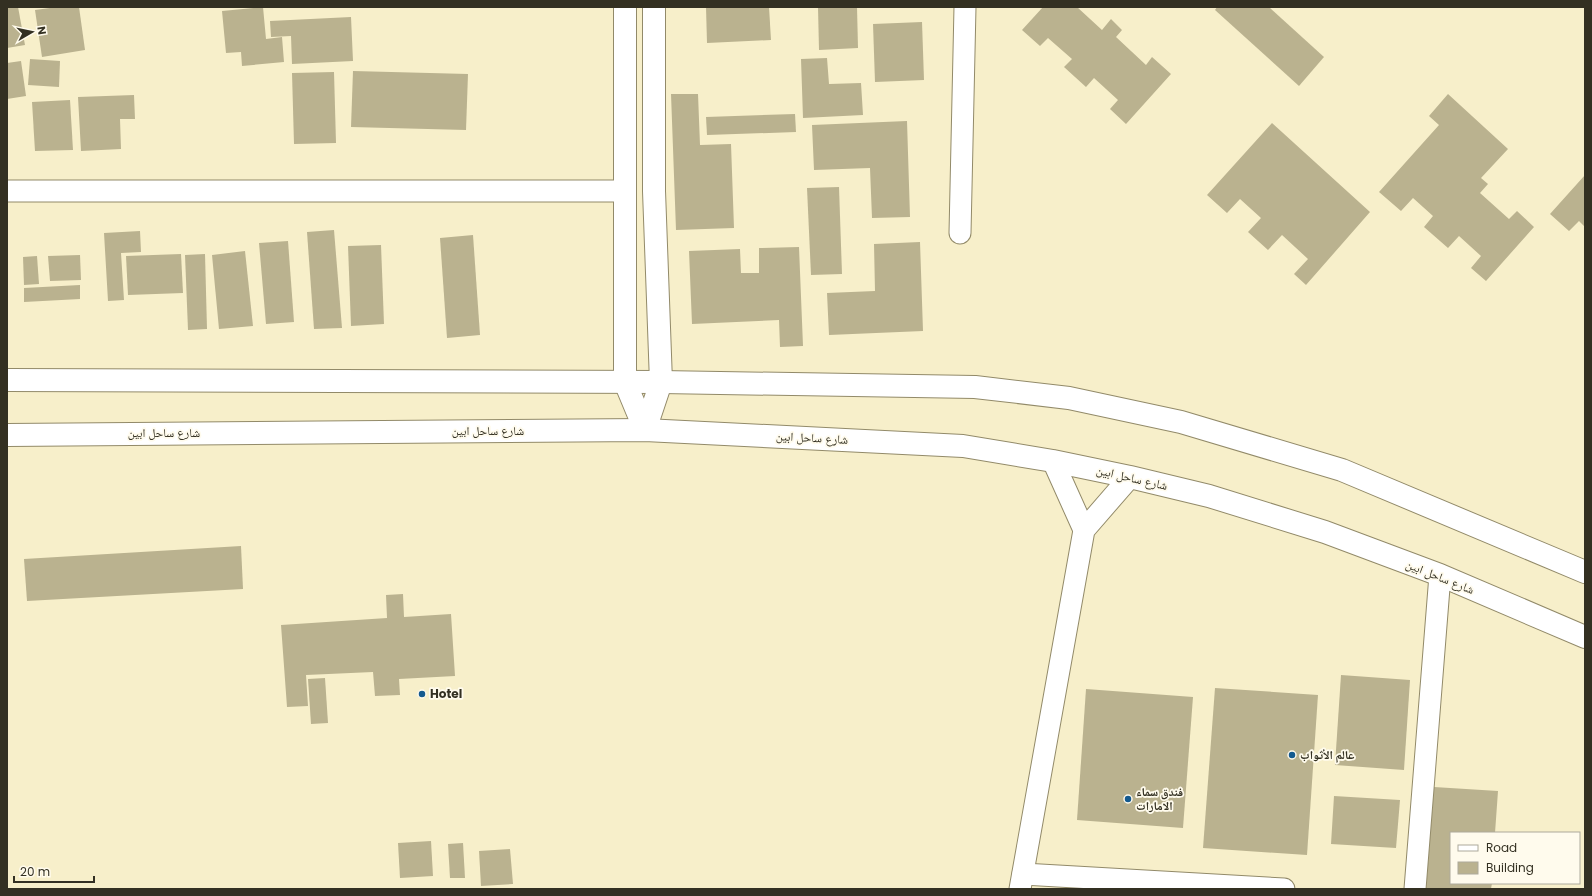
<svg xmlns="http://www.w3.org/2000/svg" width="1592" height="896" font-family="Poppins,'Noto Naskh Arabic',sans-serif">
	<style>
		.building { fill: #bab28f }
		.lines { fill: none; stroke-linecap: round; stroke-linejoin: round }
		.minor-casing { stroke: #928a69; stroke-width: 23 }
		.primary-casing { stroke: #928a69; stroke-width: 24 }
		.trunk-casing { stroke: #928a69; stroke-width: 24 }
		.minor { stroke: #fff; stroke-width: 21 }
		.primary { stroke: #fff; stroke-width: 22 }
		.trunk { stroke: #fff; stroke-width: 22 }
		.poi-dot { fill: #145a8f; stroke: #fffbed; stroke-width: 1.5 }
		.labels { text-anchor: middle; stroke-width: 3.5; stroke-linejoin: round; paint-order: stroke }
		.street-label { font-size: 12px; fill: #333022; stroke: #fffbed }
		.poi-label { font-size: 12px; font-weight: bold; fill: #333022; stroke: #fffbed; text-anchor: start }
	</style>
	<rect width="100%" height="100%" fill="#f7efca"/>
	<g class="building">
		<path d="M 7,7 L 18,7 L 25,45 L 7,48 Z"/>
		<path d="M 57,7 L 79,7 L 85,50 L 42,57 L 35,10 Z"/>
		<path d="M 263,7 L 266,39 L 282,37 L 284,62 L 242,66 L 241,52 L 226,53 L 222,11 Z"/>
		<path d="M 706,7 L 769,7 L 771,40 L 707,43 Z"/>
		<path d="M 818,7 L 857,7 L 858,48 L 819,50 Z"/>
		<path d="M 1043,7 L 1077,7 L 1102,30 L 1111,19 L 1122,30 L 1116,37 L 1146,65 L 1152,57 L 1171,74 L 1126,124 L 1110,109 L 1118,100 L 1094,78 L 1086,87 L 1064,67 L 1072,59 L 1048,38 L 1040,46 L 1022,30 Z"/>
		<path d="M 1217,7 L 1269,7 L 1324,57 L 1299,86 L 1215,10 Z"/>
		<path d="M 351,17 L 353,61 L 292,64 L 291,36 L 271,37 L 270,21 Z"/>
		<path d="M 922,22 L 924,80 L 875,82 L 873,24 Z"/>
		<path d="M 827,58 L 829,84 L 861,83 L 863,115 L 803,118 L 801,59 Z"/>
		<path d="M 30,59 L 60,61 L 59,87 L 28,85 Z"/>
		<path d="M 21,61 L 26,96 L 7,99 L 7,63 Z"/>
		<path d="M 353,71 L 468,74 L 466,130 L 351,127 Z"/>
		<path d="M 334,72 L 336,143 L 294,144 L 292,73 Z"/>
		<path d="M 671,94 L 698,94 L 700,145 L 731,144 L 734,228 L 676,230 Z"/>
		<path d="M 1448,94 L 1508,149 L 1481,178 L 1488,184 L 1480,193 L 1509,219 L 1517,211 L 1534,227 L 1486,281 L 1471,268 L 1481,256 L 1459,236 L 1448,248 L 1424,227 L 1433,216 L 1413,198 L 1401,211 L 1379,192 L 1439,125 L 1429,116 Z"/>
		<path d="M 134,95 L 135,119 L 120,119 L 121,149 L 81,151 L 78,97 Z"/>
		<path d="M 70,100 L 73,150 L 35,151 L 32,102 Z"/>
		<path d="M 795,114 L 796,132 L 707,135 L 706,117 Z"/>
		<path d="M 907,121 L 910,217 L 872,218 L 870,168 L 814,170 L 812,125 Z"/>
		<path d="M 1272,123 L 1370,212 L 1306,285 L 1294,274 L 1308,259 L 1282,235 L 1268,250 L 1248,232 L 1261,218 L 1240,199 L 1227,213 L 1207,195 Z"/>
		<path d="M 1585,175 L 1585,227 L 1579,221 L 1569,231 L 1550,214 Z"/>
		<path d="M 839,187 L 842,274 L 811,275 L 807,188 Z"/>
		<path d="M 334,230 L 342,328 L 314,329 L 307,232 Z"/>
		<path d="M 140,231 L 141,252 L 121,253 L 124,300 L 108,301 L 104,233 Z"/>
		<path d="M 473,235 L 480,335 L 447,338 L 440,238 Z"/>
		<path d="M 288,241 L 294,322 L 266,324 L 259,243 Z"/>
		<path d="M 920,242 L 923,331 L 829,335 L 827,293 L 875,291 L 874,244 Z"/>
		<path d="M 381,245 L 384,324 L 351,326 L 348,246 Z"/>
		<path d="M 799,247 L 803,346 L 780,347 L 779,320 L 692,324 L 689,251 L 740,249 L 741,273 L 759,273 L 759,248 Z"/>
		<path d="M 245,251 L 253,326 L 219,329 L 212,255 Z"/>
		<path d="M 181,254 L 183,293 L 128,295 L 126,256 Z"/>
		<path d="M 205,254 L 207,329 L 188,330 L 185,255 Z"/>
		<path d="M 80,255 L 81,280 L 50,281 L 48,256 Z"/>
		<path d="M 37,256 L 39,284 L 24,285 L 23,257 Z"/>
		<path d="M 80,285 L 80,299 L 24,302 L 24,288 Z"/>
		<path d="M 241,546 L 243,589 L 27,601 L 24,559 Z"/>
		<path d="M 403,594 L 404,617 L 451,614 L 455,676 L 399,679 L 400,695 L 375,696 L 373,672 L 306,675 L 308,706 L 287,707 L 281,625 L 387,618 L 386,595 Z"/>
		<path d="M 1341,675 L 1410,680 L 1404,770 L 1335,765 Z"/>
		<path d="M 325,678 L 328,723 L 311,724 L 308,679 Z"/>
		<path d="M 1215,688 L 1318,695 L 1307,855 L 1203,848 Z"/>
		<path d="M 1086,689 L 1193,697 L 1183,828 L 1077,820 Z"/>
		<path d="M 1434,787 L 1498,791 L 1495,833 L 1451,833 L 1451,883 L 1492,883 L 1491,889 L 1426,889 Z"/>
		<path d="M 1334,796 L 1400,800 L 1396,848 L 1331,844 Z"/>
		<path d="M 431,841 L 433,876 L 400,878 L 398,843 Z"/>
		<path d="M 463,843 L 465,878 L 450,878 L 448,844 Z"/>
		<path d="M 510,849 L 513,884 L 481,886 L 479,851 Z"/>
	</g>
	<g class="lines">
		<defs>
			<g id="minor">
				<path d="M 7,191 L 624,191"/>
				<path d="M 960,233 L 965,7"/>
				<path d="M 1053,461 L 1084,530"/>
				<path d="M 1023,874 L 1284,889"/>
				<path d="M 1020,889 L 1084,530 L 1130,477"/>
				<path d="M 1415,889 L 1440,575"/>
			</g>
			<g id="primary">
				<path d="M 625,7 L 625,382 L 645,430"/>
				<path d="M 645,430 L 661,382 L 654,191 L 654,7"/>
			</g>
			<g id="trunk">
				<path d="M 7,380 L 661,382 L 975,387 L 1069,398 L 1181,422 L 1342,470 L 1585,572"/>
				<path d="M 7,435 L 645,430 L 963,446 L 1053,461 L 1130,477 L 1209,496 L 1325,532 L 1440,575 L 1585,637"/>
			</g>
		</defs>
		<use href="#minor" class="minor-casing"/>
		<use href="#primary" class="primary-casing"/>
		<use href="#trunk" class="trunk-casing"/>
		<use href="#minor" class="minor"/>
		<use href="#primary" class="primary"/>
		<use href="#trunk" class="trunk"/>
	</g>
	<g class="poi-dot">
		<circle cx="422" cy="694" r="4"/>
		<circle cx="1292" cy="755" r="4"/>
		<circle cx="1128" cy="799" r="4"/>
	</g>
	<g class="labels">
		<g class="street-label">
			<text x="488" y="435">شارع ساحل ابين</text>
			<text x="164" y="437">شارع ساحل ابين</text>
			<text transform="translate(812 438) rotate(3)" y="4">شارع ساحل ابين</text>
			<text transform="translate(1132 478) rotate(13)" y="4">شارع ساحل ابين</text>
			<text transform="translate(1440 577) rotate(22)" y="4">شارع ساحل ابين</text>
		</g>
		<g class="poi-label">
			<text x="430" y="698">Hotel</text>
			<text x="1300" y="759">عالم الأثواب</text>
			<text x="1136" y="796">فندق سماء<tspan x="1136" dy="14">الامارات</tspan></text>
		</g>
	</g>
	<rect width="1592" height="896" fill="none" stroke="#333022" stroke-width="16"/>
	<rect x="1450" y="832" width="130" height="52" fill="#fffbed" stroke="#adaa9c"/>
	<rect x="1458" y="845" width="20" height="6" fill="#ffffff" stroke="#adaa9c"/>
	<text x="1486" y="852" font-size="12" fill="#333022">Road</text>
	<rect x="1458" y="862" width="20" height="12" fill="#bab28f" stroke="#adaa9c"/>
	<text x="1486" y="872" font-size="12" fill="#333022">Building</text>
	<g transform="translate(32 32) rotate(81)" stroke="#fffbed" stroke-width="3" paint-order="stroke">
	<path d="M0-3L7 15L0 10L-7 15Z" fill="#333022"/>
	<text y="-6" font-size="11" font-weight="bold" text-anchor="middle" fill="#333022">N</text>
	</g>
	<path d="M14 876v6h80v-6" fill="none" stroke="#333022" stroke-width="2"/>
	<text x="20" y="876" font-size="12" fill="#333022" stroke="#fffbed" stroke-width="3" paint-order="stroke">20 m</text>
</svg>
